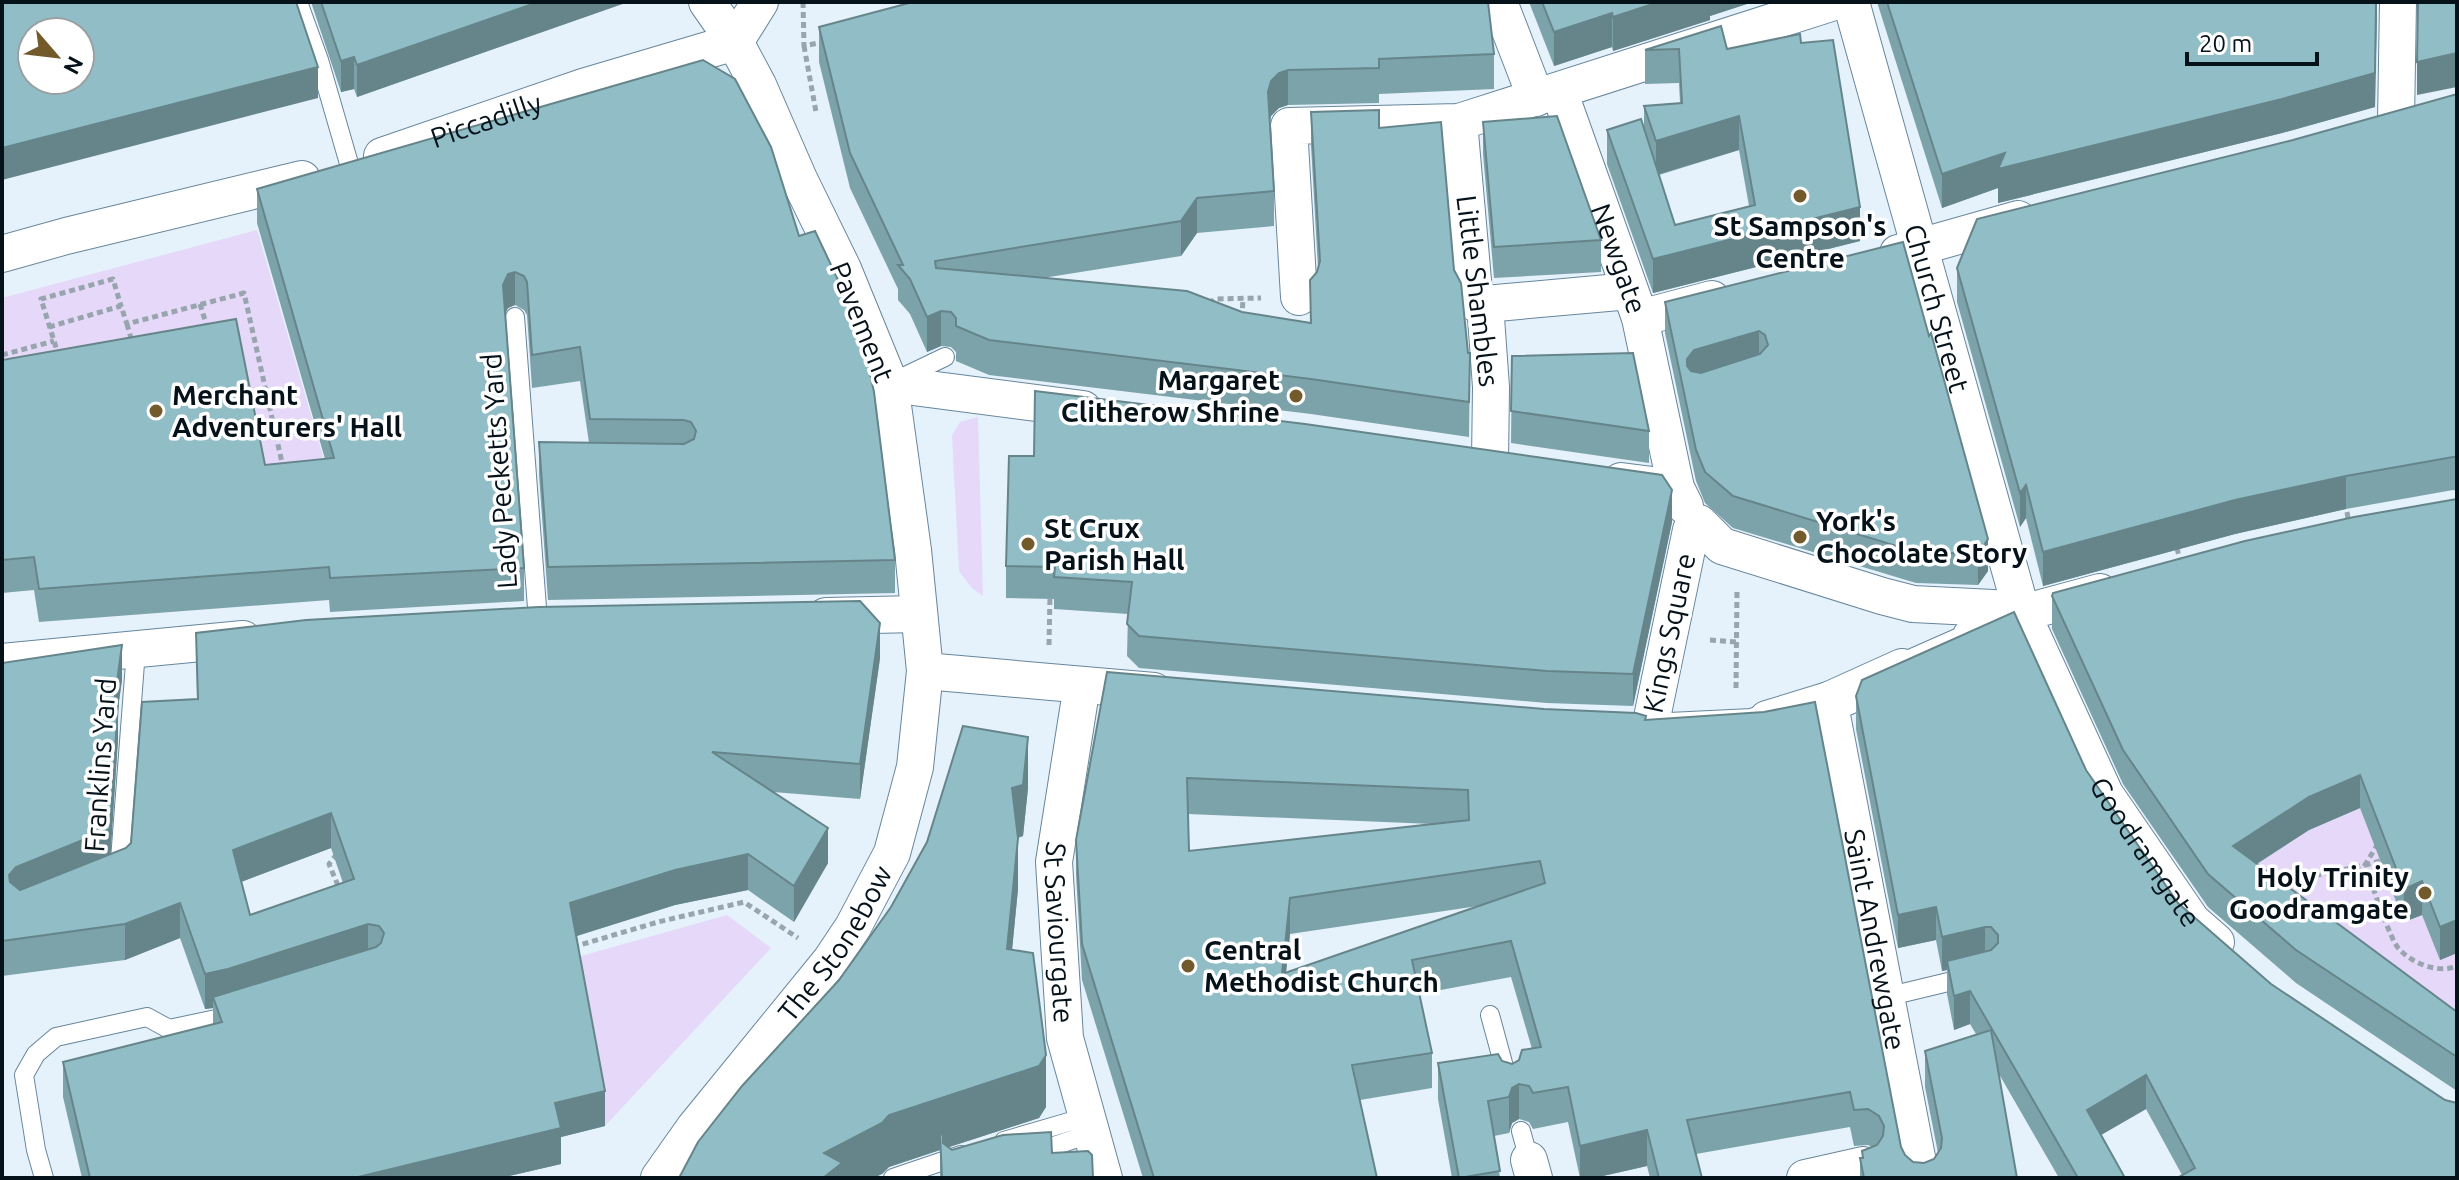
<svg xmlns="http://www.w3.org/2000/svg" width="2459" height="1180" font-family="Ubuntu,sans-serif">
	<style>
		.green { fill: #e5d8f9 }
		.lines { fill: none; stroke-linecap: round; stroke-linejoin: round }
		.lane-casing { stroke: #67869c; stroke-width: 20 }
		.street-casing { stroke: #67869c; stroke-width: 38 }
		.path { stroke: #98a5ae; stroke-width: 5; stroke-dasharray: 6 4; stroke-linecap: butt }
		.lane { stroke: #fff; stroke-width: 18 }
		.street { stroke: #fff; stroke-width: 36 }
		.wall { fill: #7da3aa; fill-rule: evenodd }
		.shaded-wall { fill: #66858b }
		.building { fill: #91bec6; stroke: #66858b; stroke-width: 2; fill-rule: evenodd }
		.poi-dot { fill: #735a2b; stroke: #fff; stroke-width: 3 }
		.labels { text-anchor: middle; stroke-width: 7; stroke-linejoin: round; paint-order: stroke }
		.street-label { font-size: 28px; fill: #06121a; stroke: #fff }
		.poi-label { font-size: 28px; font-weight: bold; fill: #06121a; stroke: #fff; text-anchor: start }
	</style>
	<rect width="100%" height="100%" fill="#e5f2fc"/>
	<g class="green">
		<path d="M 257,230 L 325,463 L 328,491 L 2,394 L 2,298 Z"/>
		<path d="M 978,417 L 983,596 L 972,588 L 959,571 L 952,436 L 960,422 Z"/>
		<path d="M 2457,741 L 2457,1029 L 2207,896 L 2309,830 L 2410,786 Z"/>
		<path d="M 727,915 L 771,948 L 605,1126 L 574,958 Z"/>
	</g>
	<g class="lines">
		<defs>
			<g id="lane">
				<path d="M 298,2 L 319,60 L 350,167"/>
				<path d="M 515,317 L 538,621"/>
				<path d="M 897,380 L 945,357"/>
				<path d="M 119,873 L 136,650"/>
				<path d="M 1886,997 L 1969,977"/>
				<path d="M 1490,1015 L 1509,1085"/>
				<path d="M 1521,1131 L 1529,1160"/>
				<path d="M 1004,1141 L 1086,1117"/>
				<path d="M 1029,1154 L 1090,1134"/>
				<path d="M 44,1178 L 36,1150 L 24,1075 L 36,1054 L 56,1037 L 147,1017 L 169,1029 L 235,1015"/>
				<path d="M 893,1178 L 961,1155"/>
			</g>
			<g id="street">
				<path d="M 1499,2 L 1536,98"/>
				<path id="s1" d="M 1851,2 L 2022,613 L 2105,794 L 2192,921 L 2216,942"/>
				<path d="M 735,42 L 760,2"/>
				<path id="s2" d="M 1559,91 L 1640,318 L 1676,488 L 1685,506"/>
				<path d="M 2396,121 L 2398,2"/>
				<path d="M 1459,122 L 1475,303 L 1485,304 L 1630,291"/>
				<path id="s3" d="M 382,156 L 583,87 L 735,42"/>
				<path d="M 1898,253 L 2018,219"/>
				<path d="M 2,254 L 66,236 L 302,179"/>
				<path d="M 1299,297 L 1289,126 L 1459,122 L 1834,2"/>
				<path d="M 1485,304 L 1491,387 L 1490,461"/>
				<path d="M 1640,318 L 1712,299"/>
				<path d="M 890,384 L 1083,409"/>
				<path d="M 1621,481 L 1676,488"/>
				<path d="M 1699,523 L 1722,546 L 1882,596 L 1913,604 L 2013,609 L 2018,621 L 1830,704 L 1752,727 L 1649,732 L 1691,530 Z"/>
				<path d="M 826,616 L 918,614"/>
				<path d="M 1971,636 L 2022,613 L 2100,592"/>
				<path d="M 2,662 L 243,639"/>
				<path d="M 925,671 L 1154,691"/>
				<path id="s4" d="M 1082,685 L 1054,862 L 1065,1038 L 1104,1178"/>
				<path id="s5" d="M 1829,700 L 1921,1178"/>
				<path d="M 1767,719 L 1829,700 L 1902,667"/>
				<path d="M 1529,1160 L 1534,1178"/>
				<path id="s6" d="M 659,1178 L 695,1127 L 831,960 L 853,927 L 892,853 L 915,767 L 925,671 L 913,550 L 890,384 L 843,269 L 799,179 L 758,85 L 735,42 L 707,2"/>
				<path d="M 1805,1178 L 1863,1165"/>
			</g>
		</defs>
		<use href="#lane" class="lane-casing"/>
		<use href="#street" class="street-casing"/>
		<g class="path">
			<path d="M 803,2 L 804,46 L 823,42"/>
			<path d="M 804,46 L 816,112"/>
			<path d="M 200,304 L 208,330"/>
			<path d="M 1210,304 L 1214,299 L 1261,298"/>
			<path d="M 1242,318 L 1243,298"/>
			<path d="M 127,324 L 132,342"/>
			<path d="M 49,327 L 121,306 L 127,324 L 244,293 L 283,467"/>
			<path d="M 2,355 L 54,341"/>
			<path d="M 59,357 L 41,299 L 113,279 L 121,306"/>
			<path d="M 2347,512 L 2349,525"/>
			<path d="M 2177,548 L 2181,565"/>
			<path d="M 1710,640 L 1737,642"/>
			<path d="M 1049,645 L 1050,595"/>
			<path d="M 1736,688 L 1737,590"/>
			<path d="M 337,854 L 329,864 L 339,888"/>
			<path d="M 2380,861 L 2365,865 C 2371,881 2390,940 2399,949 C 2412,963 2438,974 2457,966"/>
			<path d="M 2276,884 L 2365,865 L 2379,842"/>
			<path d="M 573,947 L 658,922 L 744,902 L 798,938"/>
		</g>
		<use href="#lane" class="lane"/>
		<use href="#street" class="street"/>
	</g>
	<g class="wall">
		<path d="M 311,2 L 628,2 L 357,97 L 354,89 L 341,92 Z"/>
		<path d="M 1529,2 L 1753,2 L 1710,16 L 1710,20 L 1613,51 L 1612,47 L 1554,66 Z"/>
		<path d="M 1877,2 L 2377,2 L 2375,107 L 2282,133 L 1998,203 L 1998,188 L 1942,208 Z"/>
		<path d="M 819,27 L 1494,54 L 1494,89 L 1379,94 L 1379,103 L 1288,105 L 1279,108 L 1271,116 L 1270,120 L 1274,191 L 1274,226 L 1197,233 L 1181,256 L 1043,278 L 1242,312 L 1310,323 L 1310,280 L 1317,272 L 1318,268 L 1311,146 L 1311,112 L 1379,128 L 1454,270 L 1468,353 L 1470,353 L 1469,437 L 1311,414 L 989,375 L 956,361 L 956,352 L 951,347 L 941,346 L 927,352 L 910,314 L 898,300 L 898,289 L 850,188 L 819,62 Z"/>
		<path d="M 1801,43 L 1860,241 L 1653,293 L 1607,164 L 1607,130 L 1644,128 L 1644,106 L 1680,103 L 1679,83 L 1645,84 L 1645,50 L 1727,49 ZM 1739,150 L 1749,206 L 1675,225 L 1659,175 Z"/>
		<path d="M 703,60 L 895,560 L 895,593 L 548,600 L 539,475 L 539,442 L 589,443 L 580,381 L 532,388 L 527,315 L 524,310 L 515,305 L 508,308 L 505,313 L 524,568 L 524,601 L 330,612 L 329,600 L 39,622 L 34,590 L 2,593 L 2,360 L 265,465 L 325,459 L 257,223 L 257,189 Z"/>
		<path d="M 2457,94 L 2457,491 L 2453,490 L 2346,509 L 2235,534 L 2043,586 L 2026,518 L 2020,527 L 1957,302 L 1957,268 L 2293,140 Z"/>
		<path d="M 1483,122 L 1601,240 L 1601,272 L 1494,278 L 1483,154 Z"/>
		<path d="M 1903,242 L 1988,571 L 1978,585 L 1916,583 L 1733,528 L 1705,503 L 1696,481 L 1665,333 L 1665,302 Z"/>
		<path d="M 1512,356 L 1649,431 L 1649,463 L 1511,443 Z"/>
		<path d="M 2457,499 L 2457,953 L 2440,960 L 2422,915 L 2404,922 L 2360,808 L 2309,830 L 2257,864 L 2457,1012 L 2457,1091 L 2296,983 L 2208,907 L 2123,784 L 2052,629 L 2052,596 Z"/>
		<path d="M 1672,522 L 1633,706 L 1547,703 L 1139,668 L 1127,656 L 1128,614 L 1054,609 L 1054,599 L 1006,598 L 1006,566 Z"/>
		<path d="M 196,633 L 880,658 L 860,799 L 773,792 L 828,863 L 794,922 L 748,890 L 675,905 L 577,936 L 605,1126 L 561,1137 L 561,1164 L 501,1178 L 82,1178 L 63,1097 L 63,1062 L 213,1024 L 213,1008 L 205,1009 L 180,938 L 125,960 L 2,976 L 2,663 L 122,680 L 118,708 L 118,739 L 110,854 L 126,848 L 131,843 L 197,699 ZM 331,848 L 343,883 L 250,915 L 241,882 Z"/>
		<path d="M 1107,672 L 1646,720 L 1905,1155 L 1913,1162 L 1924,1163 L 1934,1159 L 1938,1153 L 1925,1087 L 1925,1051 L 1976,1034 L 1970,1024 L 1954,1030 L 1947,994 L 1947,970 L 1942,971 L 1936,940 L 1898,948 L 1856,729 L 1856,696 L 2086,770 L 2178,903 L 2271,984 L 2445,1100 L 2182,1175 L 2146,1109 L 2101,1135 L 2125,1178 L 2059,1178 L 1999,1074 L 2017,1178 L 1860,1178 L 1860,1158 L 1862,1158 L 1862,1151 L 1872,1147 L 1868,1145 L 1854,1146 L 1850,1127 L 1696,1154 L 1702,1178 L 1650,1178 L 1647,1166 L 1594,1178 L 1580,1178 L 1568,1122 L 1533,1129 L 1529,1122 L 1519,1119 L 1512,1123 L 1509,1133 L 1494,1136 L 1500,1178 L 1452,1178 L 1438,1099 L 1438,1063 L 1502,1061 L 1512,1064 L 1519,1060 L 1532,1049 L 1511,977 L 1419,994 L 1432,1053 L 1432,1088 L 1360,1100 L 1377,1178 L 1143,1178 L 1082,980 L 1076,875 L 1076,840 ZM 1188,814 L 1432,824 L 1189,851 ZM 1478,906 L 1286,973 L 1290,934 Z"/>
		<path d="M 1028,788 L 1023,836 L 1018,838 L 1018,889 L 1012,950 L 1046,1107 L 1039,1118 L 949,1147 L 952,1150 L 1052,1153 L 1093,1178 L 940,1178 L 940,1150 L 889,1167 L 882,1174 L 839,980 Z"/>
	</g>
	<g class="shaded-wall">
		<path d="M 538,2 L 628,2 L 357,97 L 357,65 Z"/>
		<path d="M 1659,2 L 1753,2 L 1710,16 L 1710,20 L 1613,51 L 1613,17 Z"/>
		<path d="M 2377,2 L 2375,107 L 2282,133 L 1998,203 L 1998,188 L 1942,208 L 1942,174 L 2005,153 Z"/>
		<path d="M 1612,13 L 1612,47 L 1554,66 L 1554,32 Z"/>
		<path d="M 2457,53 L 2457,87 L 2417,95 L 2417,62 Z"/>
		<path d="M 354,57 L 354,89 L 341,92 L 341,61 Z"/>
		<path d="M 318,67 L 318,98 L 2,180 L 2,148 Z"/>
		<path d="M 1288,70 L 1288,105 L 1279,108 L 1271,116 L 1268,127 L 1268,92 L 1271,81 L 1279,73 Z"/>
		<path d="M 1739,116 L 1739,150 L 1656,175 L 1656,141 Z"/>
		<path d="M 1197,198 L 1197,233 L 1181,256 L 1181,221 Z"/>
		<path d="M 1860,207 L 1860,241 L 1653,293 L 1653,259 Z"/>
		<path d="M 515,272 L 515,305 L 508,308 L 503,318 L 503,285 L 508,274 Z"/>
		<path d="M 941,311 L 941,346 L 927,352 L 927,317 Z"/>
		<path d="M 1759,331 L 1759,363 L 1687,390 L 1687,359 L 1694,350 Z"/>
		<path d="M 2346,476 L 2346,509 L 2235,534 L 2043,586 L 2043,552 L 2235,500 Z"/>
		<path d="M 2026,485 L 2026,518 L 2020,527 L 2020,493 Z"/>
		<path d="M 1672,490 L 1672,522 L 1633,706 L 1633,674 Z"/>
		<path d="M 1988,539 L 1988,571 L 1978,585 L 1978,554 Z"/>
		<path d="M 880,623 L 880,658 L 860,799 L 860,764 Z"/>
		<path d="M 122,645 L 122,680 L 118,708 L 118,739 L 110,864 L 9,911 L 9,875 L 114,704 Z"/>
		<path d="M 1028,737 L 1028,788 L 1023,836 L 1012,839 L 1012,788 Z"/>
		<path d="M 2360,775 L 2360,808 L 2309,830 L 2233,879 L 2233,846 L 2309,797 Z"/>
		<path d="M 331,813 L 331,848 L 233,885 L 233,850 Z"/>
		<path d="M 828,828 L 828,863 L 794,922 L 794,886 Z"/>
		<path d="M 1018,838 L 1018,889 L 1007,1001 L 1007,949 Z"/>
		<path d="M 748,854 L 748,890 L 675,905 L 570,938 L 570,903 L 675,870 Z"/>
		<path d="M 2422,881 L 2422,915 L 2404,922 L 2404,889 Z"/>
		<path d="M 1290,898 L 1290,934 L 1282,1010 L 1282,974 Z"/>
		<path d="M 180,903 L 180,938 L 125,960 L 125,924 Z"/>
		<path d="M 1936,907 L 1936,940 L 1898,948 L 1898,915 Z"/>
		<path d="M 2457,920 L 2457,953 L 2440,960 L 2440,927 Z"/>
		<path d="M 368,924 L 368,960 L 213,997 L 213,1008 L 205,1009 L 205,974 Z"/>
		<path d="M 1985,927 L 1985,960 L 1947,961 L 1947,970 L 1942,971 L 1942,937 Z"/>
		<path d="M 1970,991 L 1970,1024 L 1954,1030 L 1954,996 Z"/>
		<path d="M 1046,1055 L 1046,1107 L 1039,1118 L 940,1150 L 940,1135 L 940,1150 L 889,1167 L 882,1174 L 874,1178 L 823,1178 L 824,1153 L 889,1115 Z"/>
		<path d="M 2146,1075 L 2146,1109 L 2087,1143 L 2087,1110 Z"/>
		<path d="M 1519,1084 L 1519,1119 L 1512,1123 L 1509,1133 L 1509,1097 L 1512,1088 Z"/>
		<path d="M 605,1091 L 605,1126 L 561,1137 L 561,1164 L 501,1178 L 354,1178 L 555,1103 Z"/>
		<path d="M 1647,1130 L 1647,1166 L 1594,1178 L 1580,1178 L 1580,1146 Z"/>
	</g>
	<g class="building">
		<path d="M 2,2 L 296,2 L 318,67 L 2,148 ZM 32,32 L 80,32 L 80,80 L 32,80 Z"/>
		<path d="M 321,2 L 538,2 L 357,65 L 354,57 L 341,61 Z"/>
		<path d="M 913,2 L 1488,2 L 1494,54 L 1379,59 L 1379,68 L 1288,70 L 1279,73 L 1271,81 L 1268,92 L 1274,191 L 1197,198 L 1181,221 L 935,261 L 936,268 L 1187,291 L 1242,312 L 1311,323 L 1310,280 L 1317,272 L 1320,261 L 1311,112 L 1379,110 L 1379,128 L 1441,122 L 1454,270 L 1461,283 L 1468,353 L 1470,353 L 1469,402 L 1311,379 L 989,340 L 956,326 L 956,318 L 951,312 L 941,311 L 927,317 L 910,279 L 898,265 L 903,265 L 850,153 L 819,27 Z"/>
		<path d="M 1542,2 L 1659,2 L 1613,17 L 1612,13 L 1554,32 Z"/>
		<path d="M 1887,2 L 2376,2 L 2375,73 L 2282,99 L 1998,169 L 2005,153 L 1942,174 Z"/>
		<path d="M 2418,2 L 2457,2 L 2457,53 L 2417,62 Z"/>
		<path d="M 1721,26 L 1727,49 L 1800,34 L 1801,43 L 1833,40 L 1860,207 L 1653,259 L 1607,130 L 1641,119 L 1675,225 L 1755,205 L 1739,116 L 1656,141 L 1644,106 L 1682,103 L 1679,49 L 1645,50 Z"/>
		<path d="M 703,60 L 735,79 L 771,147 L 799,236 L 815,231 L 840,284 L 862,337 L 874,392 L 895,560 L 548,567 L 539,442 L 684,444 L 694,439 L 696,431 L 691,422 L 684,420 L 590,419 L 580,347 L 532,355 L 527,282 L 524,276 L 515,272 L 508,274 L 503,285 L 524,568 L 330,578 L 329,567 L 39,589 L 34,557 L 2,560 L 2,360 L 236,319 L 265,465 L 334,458 L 257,189 Z"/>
		<path d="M 2457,94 L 2457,457 L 2453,457 L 2346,476 L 2235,500 L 2043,552 L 2026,485 L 2020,493 L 1957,268 L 1977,219 L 2293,140 Z"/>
		<path d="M 1557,116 L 1601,240 L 1494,247 L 1483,122 Z"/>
		<path d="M 1903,242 L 1929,336 L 1931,333 L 1988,539 L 1978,554 L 1916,552 L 1733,496 L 1705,472 L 1696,450 L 1665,302 ZM 1759,331 L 1765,335 L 1768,345 L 1760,354 L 1701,373 L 1691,371 L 1687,366 L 1687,359 L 1694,350 Z"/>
		<path d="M 1633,353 L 1649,431 L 1511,411 L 1512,356 Z"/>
		<path d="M 1035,391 L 1305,424 L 1662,475 L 1672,490 L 1633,674 L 1547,671 L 1139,636 L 1127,624 L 1132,582 L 1054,577 L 1055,567 L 1006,566 L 1009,456 L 1034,456 Z"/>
		<path d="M 2457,499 L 2457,920 L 2440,927 L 2422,881 L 2404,889 L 2360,775 L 2309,797 L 2233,846 L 2457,1012 L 2457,1057 L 2296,950 L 2208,874 L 2123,750 L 2052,596 L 2053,593 L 2245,541 L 2354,517 Z"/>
		<path d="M 860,601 L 880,623 L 860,764 L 712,752 L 828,828 L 794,886 L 748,854 L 675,870 L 570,903 L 605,1091 L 555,1103 L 561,1128 L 354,1178 L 90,1178 L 63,1062 L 222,1022 L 213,997 L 376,947 L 381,943 L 384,933 L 379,926 L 368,924 L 228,969 L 205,974 L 180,903 L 125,924 L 2,941 L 2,663 L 122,645 L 114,704 L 118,704 L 110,829 L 16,867 L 9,875 L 10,882 L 20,890 L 126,848 L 131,843 L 142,702 L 198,699 L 196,633 L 306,620 L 539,607 ZM 331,813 L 354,879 L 250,915 L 233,850 Z"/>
		<path d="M 2014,612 L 2086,770 L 2178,903 L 2271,984 L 2445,1100 L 2457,1103 L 2457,1178 L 2177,1178 L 2195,1168 L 2146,1075 L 2087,1110 L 2125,1178 L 2078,1178 L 1970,991 L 1954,996 L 1947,961 L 1991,950 L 1998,943 L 1998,935 L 1991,927 L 1985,927 L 1942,937 L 1936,907 L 1898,915 L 1856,696 L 1862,680 Z"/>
		<path d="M 1107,672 L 1544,709 L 1636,713 L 1646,716 L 1645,720 L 1764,712 L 1815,702 L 1901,1147 L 1905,1155 L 1913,1162 L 1924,1163 L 1934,1159 L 1941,1148 L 1942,1138 L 1925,1051 L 1991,1030 L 2017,1178 L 1864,1178 L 1860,1158 L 1863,1158 L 1862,1151 L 1877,1145 L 1883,1136 L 1884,1126 L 1879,1116 L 1868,1109 L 1854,1110 L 1850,1092 L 1687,1120 L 1702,1178 L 1659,1178 L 1647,1130 L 1580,1146 L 1568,1087 L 1533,1093 L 1529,1086 L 1519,1084 L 1512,1088 L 1509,1097 L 1488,1101 L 1500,1171 L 1459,1178 L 1438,1063 L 1498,1054 L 1502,1061 L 1512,1064 L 1519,1060 L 1522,1050 L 1541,1047 L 1511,941 L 1412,960 L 1432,1053 L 1352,1065 L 1377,1178 L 1154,1178 L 1082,944 L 1076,840 ZM 1187,778 L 1468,790 L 1469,820 L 1189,851 ZM 1540,861 L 1545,883 L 1282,974 L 1290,898 Z"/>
		<path d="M 963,726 L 1028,737 L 1023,785 L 1012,788 L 1018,838 L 1007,949 L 1033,953 L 1046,1055 L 1039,1066 L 889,1115 L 882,1123 L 824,1153 L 842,1163 L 823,1178 L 679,1178 L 698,1142 L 742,1086 L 839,980 L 891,907 L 927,842 Z"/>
		<path d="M 1051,1132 L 1052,1153 L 1088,1151 L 1092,1155 L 1093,1178 L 942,1178 L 940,1135 L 943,1134 L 943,1143 L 952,1150 L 1003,1135 Z"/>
	</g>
	<g class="poi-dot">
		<circle cx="1800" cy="196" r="8"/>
		<circle cx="1296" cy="396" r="8"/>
		<circle cx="156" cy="411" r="8"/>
		<circle cx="1800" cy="537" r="8"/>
		<circle cx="1028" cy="544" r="8"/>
		<circle cx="2425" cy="893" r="8"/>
		<circle cx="1188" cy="966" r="8"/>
	</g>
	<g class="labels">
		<g class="street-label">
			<text dy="10" stroke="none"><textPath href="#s3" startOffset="110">Piccadilly</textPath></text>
			<text dy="10" stroke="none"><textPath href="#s2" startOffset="178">Newgate</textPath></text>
			<text transform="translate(1478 291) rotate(83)" y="10">Little Shambles</text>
			<text dy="10" stroke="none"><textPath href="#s1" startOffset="318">Church Street</textPath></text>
			<text transform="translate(862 322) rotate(68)" y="10">Pavement</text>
			<text transform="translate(499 471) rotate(-94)" y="10">Lady Pecketts Yard</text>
			<text transform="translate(1669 633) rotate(-78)" y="10">Kings Square</text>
			<text transform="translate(100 765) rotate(-86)" y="10">Franklins Yard</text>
			<text dy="10" stroke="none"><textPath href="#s1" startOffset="904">Goodramgate</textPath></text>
			<text dy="10" stroke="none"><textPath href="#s4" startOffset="250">St Saviourgate</textPath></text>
			<text dy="10" stroke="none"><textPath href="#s5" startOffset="244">Saint Andrewgate</textPath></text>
			<text dy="10" stroke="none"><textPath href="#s6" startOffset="294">The Stonebow</textPath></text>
		</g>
		<g class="poi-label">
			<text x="1800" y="236" text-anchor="middle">St Sampson's<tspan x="1800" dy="32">Centre</tspan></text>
			<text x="1280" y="390" text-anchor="end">Margaret<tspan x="1280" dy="32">Clitherow Shrine</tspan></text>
			<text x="172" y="405">Merchant<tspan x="172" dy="32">Adventurers' Hall</tspan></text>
			<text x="1816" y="531">York's<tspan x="1816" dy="32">Chocolate Story</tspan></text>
			<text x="1044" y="538">St Crux<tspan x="1044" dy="32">Parish Hall</tspan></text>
			<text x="2409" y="887" text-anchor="end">Holy Trinity<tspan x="2409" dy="32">Goodramgate</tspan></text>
			<text x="1204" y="960">Central<tspan x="1204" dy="32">Methodist Church</tspan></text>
		</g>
	</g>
	<rect width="2459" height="1180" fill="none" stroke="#06121a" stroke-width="8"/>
	<g transform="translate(56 56) rotate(118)"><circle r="38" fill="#ffffff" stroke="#9ba0a3" stroke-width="2"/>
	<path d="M0-6L14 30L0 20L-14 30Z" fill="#735a2b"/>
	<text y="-12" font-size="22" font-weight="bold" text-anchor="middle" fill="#06121a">N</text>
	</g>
	<path d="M2187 52v12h130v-12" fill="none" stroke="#06121a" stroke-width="4"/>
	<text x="2199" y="52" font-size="24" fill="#06121a" stroke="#ffffff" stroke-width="6" paint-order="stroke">20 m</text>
</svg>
